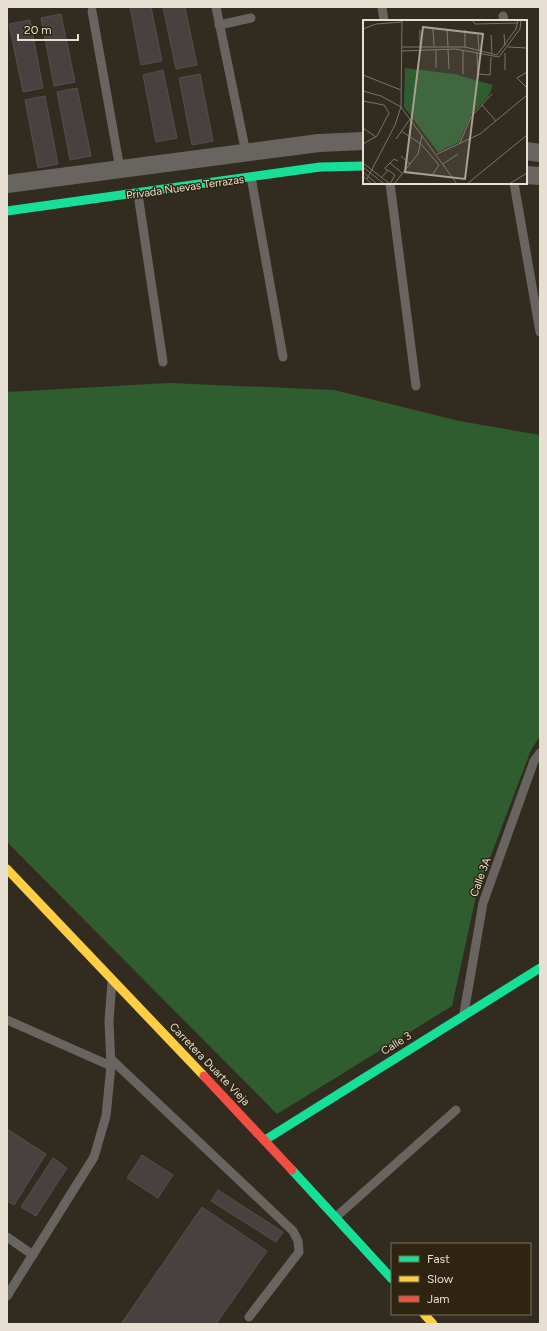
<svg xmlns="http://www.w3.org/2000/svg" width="547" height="1331" font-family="Figtree,sans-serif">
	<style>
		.forest { fill: #2f5d30 }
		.building { fill: #48413f; stroke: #554e4c }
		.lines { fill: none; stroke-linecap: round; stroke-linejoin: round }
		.lane { stroke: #686560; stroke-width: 9 }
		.street { stroke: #686560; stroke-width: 18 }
		.fast { stroke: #16e098; stroke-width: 9 }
		.slow { stroke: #ffcf43; stroke-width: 9 }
		.jam { stroke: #f24e42; stroke-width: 9 }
		.labels { text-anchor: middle; stroke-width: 3; stroke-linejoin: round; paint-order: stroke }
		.street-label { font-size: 11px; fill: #e6dfd2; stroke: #2f240f }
		.inset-road { fill: none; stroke: #7a7467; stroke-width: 1 }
		.view { fill: #a7a094; fill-opacity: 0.15; stroke: #a7a094; stroke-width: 2 }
		.inset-edge { fill: none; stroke: #e6dfd2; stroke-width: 2 }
	</style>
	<rect width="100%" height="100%" fill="#322c20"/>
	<path class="forest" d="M 169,383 L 334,390 L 459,421 L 540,435 L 540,736 L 531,750 L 477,892 L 452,1006 L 277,1114 L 7,842 L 7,392 Z"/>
	<g class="building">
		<path d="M 130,7 L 151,7 L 162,61 L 141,65 Z"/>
		<path d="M 163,7 L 185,7 L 197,65 L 176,69 Z"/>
		<path d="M 61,14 L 75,82 L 54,86 L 41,18 Z"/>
		<path d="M 30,20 L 43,88 L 23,92 L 9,24 Z"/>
		<path d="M 163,70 L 177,138 L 156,142 L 143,75 Z"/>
		<path d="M 200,74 L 213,141 L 192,145 L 179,78 Z"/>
		<path d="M 77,88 L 91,156 L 70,160 L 57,92 Z"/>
		<path d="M 45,96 L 58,164 L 38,168 L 25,100 Z"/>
		<path d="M 7,1129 L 46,1154 L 14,1205 L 7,1201 Z"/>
		<path d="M 142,1155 L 173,1175 L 158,1198 L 127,1178 Z"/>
		<path d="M 53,1158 L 67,1168 L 36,1216 L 21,1207 Z"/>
		<path d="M 218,1190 L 283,1232 L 276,1242 L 211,1201 Z"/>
		<path d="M 202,1207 L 267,1251 L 216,1324 L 121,1324 Z"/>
	</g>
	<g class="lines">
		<g class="lane">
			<path d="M 216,7 L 246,153"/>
			<path d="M 382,7 L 384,21"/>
			<path d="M 92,11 L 120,169"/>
			<path d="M 503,16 L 504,21"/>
			<path d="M 219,25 L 251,18"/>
			<path d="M 251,177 L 283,357"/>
			<path d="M 390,183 L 416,386"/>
			<path d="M 514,183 L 540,332"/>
			<path d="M 138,194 L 163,362"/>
			<path d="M 464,1013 L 483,903 L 534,761 L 540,753"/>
			<path d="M 7,1020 L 111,1066"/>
			<path d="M 112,1060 L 293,1231 L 298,1241 L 299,1252 L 249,1317"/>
			<path d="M 336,1217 L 456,1110"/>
			<path d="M 7,1237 L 33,1255"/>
			<path d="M 7,1296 L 94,1157 L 106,1116 L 111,1066 L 109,1021 L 112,982"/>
		</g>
		<g class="street">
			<path d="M 526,151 L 540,153"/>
			<path d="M 526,175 L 540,176"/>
			<path d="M 7,184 L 319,143 L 364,141"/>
		</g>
		<g class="fast">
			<path d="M 7,211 L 320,167 L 364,166"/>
			<path d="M 265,1140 L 540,968"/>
			<path d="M 292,1170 L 392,1279"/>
		</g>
		<g class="slow">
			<path d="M 7,869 L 204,1076"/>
			<path d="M 424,1314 L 433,1324"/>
		</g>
		<path class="jam" d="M 204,1076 L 292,1170"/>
	</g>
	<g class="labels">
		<g class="street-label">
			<text transform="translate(185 187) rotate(-8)" y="4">Privada Nuevas Terrazas</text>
			<text transform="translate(480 877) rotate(-70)" y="4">Calle 3A</text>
			<text transform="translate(396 1043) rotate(-32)" y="4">Calle 3</text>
			<text transform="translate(210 1064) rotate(46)" y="4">Carretera Duarte Vieja</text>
		</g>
	</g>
	<g transform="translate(363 20)">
		<rect width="164" height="164" fill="#322c20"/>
		<path d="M 42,48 L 91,54 L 130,65 L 125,77 L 108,95 L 96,122 L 75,132 L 41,87 Z" fill="#2f5d30"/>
		<path class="inset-road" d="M 109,0 L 112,4 L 155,3M 0,9 L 13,4 L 39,2M 70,9 L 71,26M 84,9 L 85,27M 57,10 L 57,27M 102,10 L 102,27M 141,14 L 142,26M 115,15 L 116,30M 128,15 L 129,34M 39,27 L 102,27 L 134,35 L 153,9 L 155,0M 145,27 L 164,28M 85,29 L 86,49M 73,30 L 73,48M 100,30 L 100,54M 39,31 L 93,29 L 136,37 L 157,9 L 158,0M 114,32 L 115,58M 142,33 L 142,50M 164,52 L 154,58 L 164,68M 115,54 L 127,55 L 128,37M 0,55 L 38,70M 0,71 L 18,76 L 38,87 L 94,164M 0,81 L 21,85 L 26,93 L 14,116 L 0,124M 119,85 L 133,101M 0,108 L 13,117M 38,111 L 58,124M 33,119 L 47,99M 97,123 L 108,97 L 129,74M 58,124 L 76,145 L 70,154M 74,134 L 117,114 L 164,75M 38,136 L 47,144M 0,143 L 27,164M 27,143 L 39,153M 80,144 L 95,134M 0,147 L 21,164M 24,151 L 22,148 L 31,139 L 35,141M 0,152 L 14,164M 0,156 L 9,164M 19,157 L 25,150 L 32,155 L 27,164M 4,159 L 32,105 L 38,87 L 39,0M 31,164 L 55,134 L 59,115M 104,164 L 164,115M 146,164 L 164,153"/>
		<path class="view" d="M 60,7 L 120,14 L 102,159 L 42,152 Z"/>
		<rect width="164" height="164" class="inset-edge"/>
	</g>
	<rect width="547" height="1331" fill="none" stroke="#e6dfd2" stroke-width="16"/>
	<rect x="391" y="1243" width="140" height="72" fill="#2f240f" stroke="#786f5d"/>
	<rect x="399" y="1256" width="20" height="6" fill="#16e098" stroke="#786f5d"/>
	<text x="427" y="1263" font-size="12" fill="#e6dfd2">Fast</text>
	<rect x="399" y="1276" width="20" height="6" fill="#ffcf43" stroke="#786f5d"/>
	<text x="427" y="1283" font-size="12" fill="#e6dfd2">Slow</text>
	<rect x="399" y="1296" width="20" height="6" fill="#f24e42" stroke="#786f5d"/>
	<text x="427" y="1303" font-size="12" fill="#e6dfd2">Jam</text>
	<path d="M18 34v6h60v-6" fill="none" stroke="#e6dfd2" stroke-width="2"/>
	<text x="24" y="34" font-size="12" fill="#e6dfd2" stroke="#2f240f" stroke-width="3" paint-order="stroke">20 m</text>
</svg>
